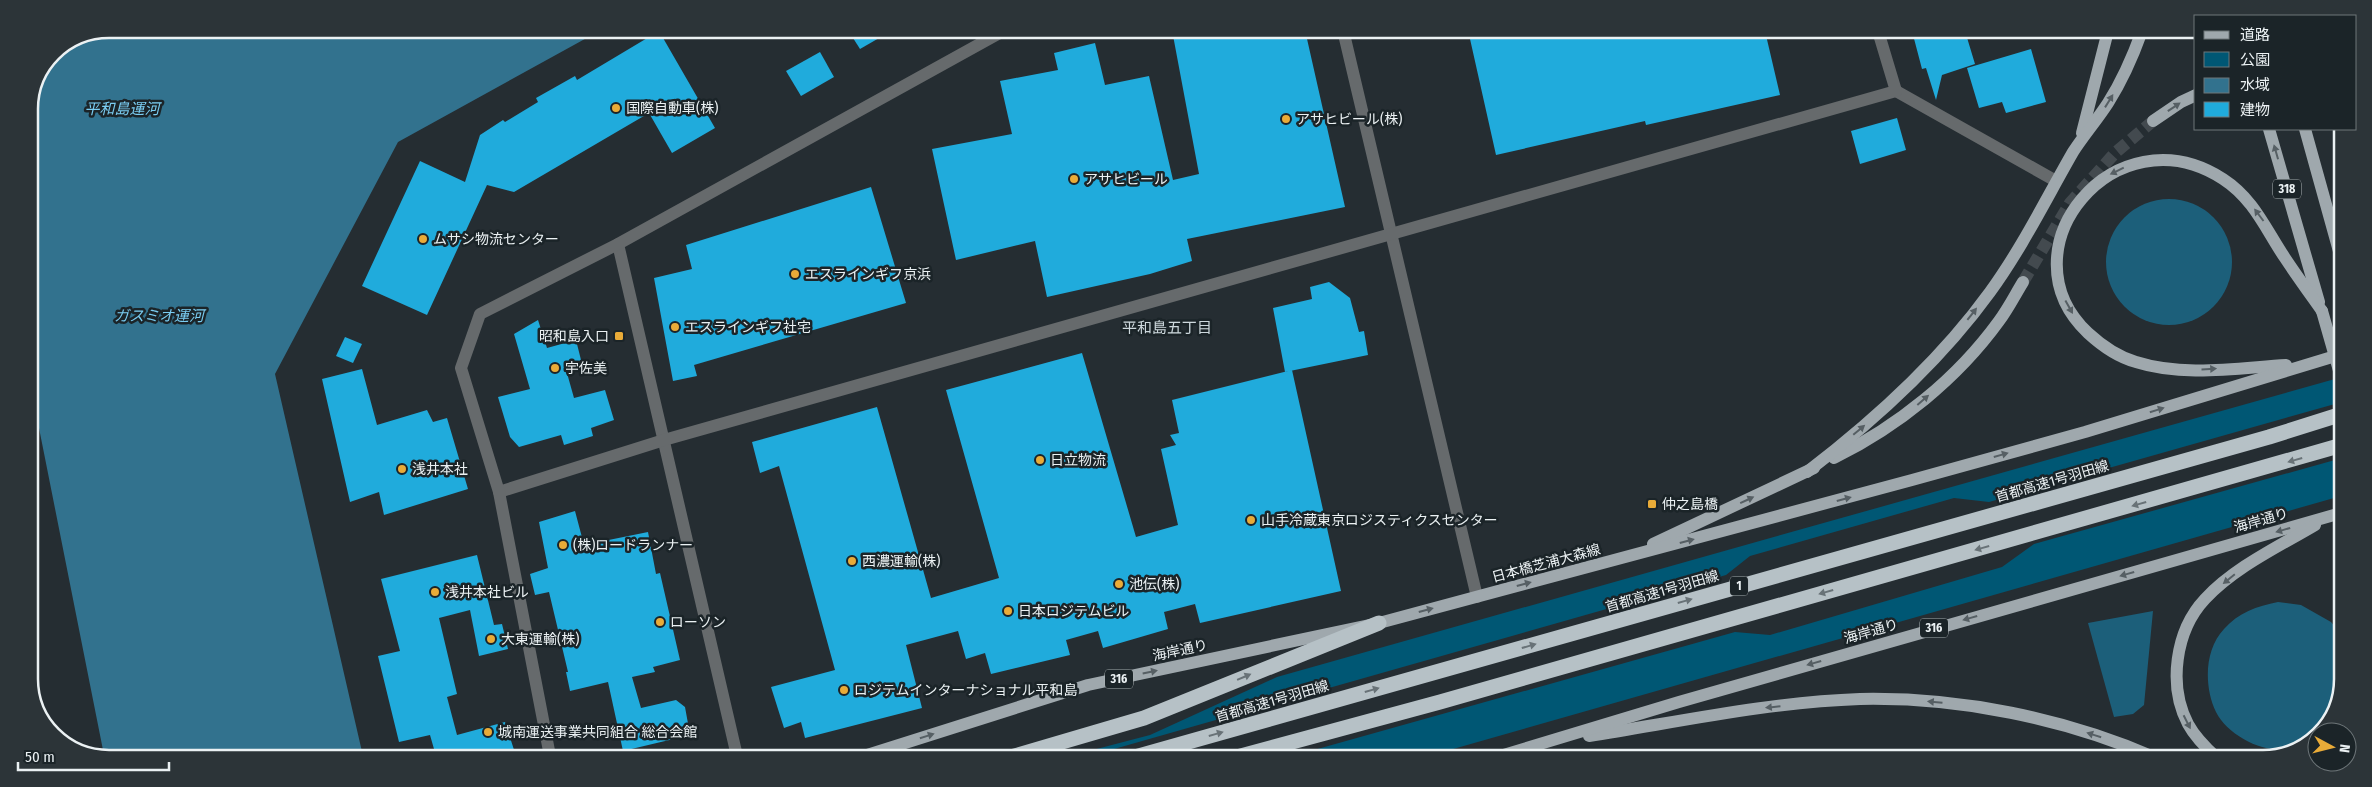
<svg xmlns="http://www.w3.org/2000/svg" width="2372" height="787" font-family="'Fira Sans Condensed','Noto Sans JP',sans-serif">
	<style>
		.green { fill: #005774 }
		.forest { fill: #1c5f7a }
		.water { fill: #32728e }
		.building { fill: #20abdc }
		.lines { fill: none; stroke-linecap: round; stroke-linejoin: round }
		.primary-tunnel { stroke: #434a4f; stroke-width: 12; stroke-dasharray: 12 6; stroke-linecap: butt }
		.tertiary { stroke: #666a6c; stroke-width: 12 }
		.primary { stroke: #9fa8ad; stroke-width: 12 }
		.motorway { stroke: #b6c1c6; stroke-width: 15 }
		.primary-bridge { stroke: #9fa8ad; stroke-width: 12 }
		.oneway { fill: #565f64 }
		.oneway2 { fill: #687277 }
		.poi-dot { fill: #e9ab38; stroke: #1b2428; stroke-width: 2 }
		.labels { text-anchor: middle; stroke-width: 5; stroke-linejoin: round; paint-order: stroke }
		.shield { fill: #1b2428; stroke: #adb4b6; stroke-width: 1 }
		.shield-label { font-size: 12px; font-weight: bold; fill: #ebf1f3 }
		.poi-label { font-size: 14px; fill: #ebf1f3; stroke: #1b2428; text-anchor: start }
		.street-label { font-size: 14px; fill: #ebf1f3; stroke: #1b2428 }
		.water-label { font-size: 15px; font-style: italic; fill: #7acdf2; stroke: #1b2428 }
		.neighbourhood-label { font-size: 15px; fill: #cdd8dd; stroke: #1b2428 }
		.rim { fill: none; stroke: #ebf1f3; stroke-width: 2.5 }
	</style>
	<rect width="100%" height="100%" fill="#252d32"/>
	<g class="green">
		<path d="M 2342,377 L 2342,402 L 1989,502 L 1954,498 L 1750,556 L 1726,575 L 1086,757 L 1066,757 L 1150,735 L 1277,677 Z"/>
		<path d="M 2342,458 L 2341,496 L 1425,757 L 1289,757 L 1735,632 L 1770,635 L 2002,567 L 2034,544 Z"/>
	</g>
	<g class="forest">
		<circle cx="2169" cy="262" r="63"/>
		<path d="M 2278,602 L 2301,605 L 2331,622 L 2341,634 L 2340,699 L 2312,742 C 2303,745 2293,750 2283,750 C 2259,751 2227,734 2216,712 C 2204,687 2204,650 2224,629 C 2238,613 2257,606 2278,602 Z"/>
		<path d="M 2153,611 L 2144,705 L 2133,714 L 2114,717 L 2088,623 Z"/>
	</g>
	<path class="water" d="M 109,29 L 603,29 L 398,142 L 275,374 L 363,756 L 104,755 L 39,428 L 29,417 L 29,108 L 52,52 Z"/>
	<g class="building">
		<path d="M 848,30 L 893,30 L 860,49 Z"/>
		<path d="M 1172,30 L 1305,30 L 1345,207 L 1187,239 L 1192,261 L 1150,274 L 1047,297 L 1035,241 L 956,260 L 932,149 L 1012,134 L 1000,81 L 1058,70 L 1054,53 L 1095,43 L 1105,85 L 1149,76 L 1173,180 L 1199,174 Z"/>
		<path d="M 1468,30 L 1765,31 L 1780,95 L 1646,125 L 1645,121 L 1496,155 Z"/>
		<path d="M 659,31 L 715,128 L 672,153 L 649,113 L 514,192 L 487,185 L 427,315 L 362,286 L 420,161 L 465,182 L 480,135 L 503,120 L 505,122 L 538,102 L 536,98 L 575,76 L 577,80 Z"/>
		<path d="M 1912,31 L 1965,31 L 1975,64 L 1942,75 L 1936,100 L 1926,68 L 1922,69 Z"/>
		<path d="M 2031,49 L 2046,102 L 2006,113 L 2002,102 L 1979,108 L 1967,68 Z"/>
		<path d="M 820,52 L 834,77 L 801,96 L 786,71 Z"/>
		<path d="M 1897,118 L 1906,150 L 1860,164 L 1851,131 Z"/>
		<path d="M 871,187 L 906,303 L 694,365 L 697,376 L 673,381 L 654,278 L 692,269 L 686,245 Z"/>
		<path d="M 1329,282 L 1350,298 L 1359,332 L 1364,331 L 1368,355 L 1285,372 L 1273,308 L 1312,299 L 1310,287 Z"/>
		<path d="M 538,320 L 547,348 L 576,340 L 581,360 L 565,366 L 574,398 L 605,390 L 614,420 L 591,428 L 593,436 L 564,445 L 561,435 L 519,447 L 510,437 L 498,397 L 530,389 L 514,334 Z"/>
		<path d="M 345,337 L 362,344 L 353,363 L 336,356 Z"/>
		<path d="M 1082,353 L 1136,537 L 1178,525 L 1161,449 L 1176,445 L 1170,435 L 1179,433 L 1172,400 L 1292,370 L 1341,591 L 1200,623 L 1195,604 L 1164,612 L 1168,629 L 1103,648 L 1098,631 L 1066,640 L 1070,655 L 991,674 L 985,653 L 966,659 L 958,631 L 906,645 L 922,708 L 805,738 L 801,722 L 784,728 L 771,687 L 835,670 L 779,466 L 760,473 L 752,442 L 877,407 L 931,598 L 999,578 L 946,390 Z"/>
		<path d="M 362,369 L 377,425 L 427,410 L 433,422 L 447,418 L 468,489 L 384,515 L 379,492 L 350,502 L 322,379 Z"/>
		<path d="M 575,511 L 584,545 L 648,532 L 656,574 L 660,573 L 680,660 L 653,667 L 655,672 L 632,677 L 641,708 L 676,700 L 685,707 L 689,729 L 682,737 L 623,751 L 608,682 L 570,691 L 566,672 L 568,672 L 549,592 L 535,595 L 530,574 L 548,568 L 539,522 Z"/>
		<path d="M 477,555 L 494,625 L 502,624 L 508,649 L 479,656 L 470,610 L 439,618 L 457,694 L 447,697 L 457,735 L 505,722 L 516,756 L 436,756 L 430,735 L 399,742 L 378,656 L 400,651 L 381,579 Z"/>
	</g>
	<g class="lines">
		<path class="primary-tunnel" d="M 2023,282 L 2070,203 L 2115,153 L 2153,121"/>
		<g class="tertiary">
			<path d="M 1343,30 L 1477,597"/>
			<path d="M 1896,91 L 2056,181"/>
			<path d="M 618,244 L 737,756"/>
			<path d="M 499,492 L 664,440 L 1896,91 L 1878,31"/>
			<path d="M 550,756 L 499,492 L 461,368 L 480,314 L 618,244 L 1005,30"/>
		</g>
		<g class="primary">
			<path d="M 2153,121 L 2181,102 L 2196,95"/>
			<path d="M 2269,129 L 2319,302"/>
			<path d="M 2305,129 L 2342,262"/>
			<path d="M 2082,133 L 2108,31"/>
			<path d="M 2286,365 C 2237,368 2183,377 2136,362 C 2118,357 2101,345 2088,333 C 2000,250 2115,109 2223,179 C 2254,199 2266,230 2285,258 C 2297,276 2310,294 2322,311"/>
			<path d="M 1834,458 C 1898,426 1957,379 1999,321 C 2008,309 2015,295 2023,282"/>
			<path d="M 1807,472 C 1875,420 1940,361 1990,292 C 2022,248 2046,199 2073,152 C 2084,135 2097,120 2108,103 C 2122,81 2133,56 2142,31"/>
			<path d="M 1653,544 L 1814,468"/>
			<path d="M 1589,736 C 1678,722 1769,702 1860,699 C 1960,697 2064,718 2156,758"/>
			<path d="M 864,756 L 1088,685 L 1379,623 L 1912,480 L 2085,432 L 2342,354"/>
			<path d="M 1497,757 L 1679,702 L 2341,513"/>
			<path d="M 2217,758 C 2206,748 2195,737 2188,724 C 2168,686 2175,631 2205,599 C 2235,567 2278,547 2315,525"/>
		</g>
		<g class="motorway">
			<path d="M 1011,757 L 1144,718 L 1379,623"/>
			<path d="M 1135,757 L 2269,437 L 2342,414"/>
			<path d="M 1237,757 L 1440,702 L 2342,445"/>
		</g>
		<path class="primary-bridge" d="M 2322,311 L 2342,381"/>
	</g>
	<defs><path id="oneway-solid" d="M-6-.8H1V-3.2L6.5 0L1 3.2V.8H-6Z" transform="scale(1.25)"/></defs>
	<g class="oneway">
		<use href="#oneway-solid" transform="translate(2109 101) rotate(-58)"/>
		<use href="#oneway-solid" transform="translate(2174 107) rotate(-34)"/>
		<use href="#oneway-solid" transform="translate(2276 152) rotate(-106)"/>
		<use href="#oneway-solid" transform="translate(2117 171) rotate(154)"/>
		<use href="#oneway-solid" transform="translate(2259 215) rotate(-127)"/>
		<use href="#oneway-solid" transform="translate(2069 307) rotate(61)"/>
		<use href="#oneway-solid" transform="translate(1972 314) rotate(-52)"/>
		<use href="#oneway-solid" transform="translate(2209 369) rotate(-3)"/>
		<use href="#oneway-solid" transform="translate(1923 400) rotate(-41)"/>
		<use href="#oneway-solid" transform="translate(2157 410) rotate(-17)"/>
		<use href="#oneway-solid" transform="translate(1859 430) rotate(-40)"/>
		<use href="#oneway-solid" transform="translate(2001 455) rotate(-16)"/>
		<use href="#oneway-solid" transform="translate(1844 499) rotate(-15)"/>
		<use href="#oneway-solid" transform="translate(1747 500) rotate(-25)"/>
		<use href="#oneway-solid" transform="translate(2283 530) rotate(164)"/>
		<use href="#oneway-solid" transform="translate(1687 541) rotate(-15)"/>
		<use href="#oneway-solid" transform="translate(2127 574) rotate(164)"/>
		<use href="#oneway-solid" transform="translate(2229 579) rotate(141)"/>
		<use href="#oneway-solid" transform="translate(1524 584) rotate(-15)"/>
		<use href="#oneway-solid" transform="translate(1426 610) rotate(-15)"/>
		<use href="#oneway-solid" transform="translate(1970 618) rotate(164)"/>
		<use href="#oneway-solid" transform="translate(1814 663) rotate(164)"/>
		<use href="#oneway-solid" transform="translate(1150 672) rotate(-12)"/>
		<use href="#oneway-solid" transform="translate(1935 702) rotate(-175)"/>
		<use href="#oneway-solid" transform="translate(1773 707) rotate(174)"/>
		<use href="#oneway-solid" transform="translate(2187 722) rotate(63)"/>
		<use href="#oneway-solid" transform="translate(2094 735) rotate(-163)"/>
		<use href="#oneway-solid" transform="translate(927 736) rotate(-18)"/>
	</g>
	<g class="oneway2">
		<use href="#oneway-solid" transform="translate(2295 460) rotate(164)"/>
		<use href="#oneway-solid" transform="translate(2139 504) rotate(164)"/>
		<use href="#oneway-solid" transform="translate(1982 548) rotate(164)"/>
		<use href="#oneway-solid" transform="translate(1826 592) rotate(164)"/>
		<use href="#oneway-solid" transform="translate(1685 601) rotate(-16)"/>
		<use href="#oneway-solid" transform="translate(1529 646) rotate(-16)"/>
		<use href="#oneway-solid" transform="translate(1244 677) rotate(-23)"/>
		<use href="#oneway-solid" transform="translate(1372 690) rotate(-16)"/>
		<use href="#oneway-solid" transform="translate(1216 734) rotate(-16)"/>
	</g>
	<g class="poi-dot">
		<circle cx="616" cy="108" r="5"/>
		<circle cx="1286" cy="119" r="5"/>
		<circle cx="1074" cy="179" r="5"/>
		<circle cx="423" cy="239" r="5"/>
		<circle cx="795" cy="274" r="5"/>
		<circle cx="675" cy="327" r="5"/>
		<rect x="614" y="331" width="10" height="10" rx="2.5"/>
		<circle cx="555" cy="368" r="5"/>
		<circle cx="1040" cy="460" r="5"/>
		<circle cx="402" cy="469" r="5"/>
		<rect x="1647" y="499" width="10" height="10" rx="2.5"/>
		<circle cx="1251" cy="520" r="5"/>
		<circle cx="563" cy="545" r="5"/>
		<circle cx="852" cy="561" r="5"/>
		<circle cx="1119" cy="584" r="5"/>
		<circle cx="435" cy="592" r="5"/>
		<circle cx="1008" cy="611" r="5"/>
		<circle cx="660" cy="622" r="5"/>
		<circle cx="491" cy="639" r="5"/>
		<circle cx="844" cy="690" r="5"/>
		<circle cx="488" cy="732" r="5"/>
	</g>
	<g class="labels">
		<g class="shield">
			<rect x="2273" y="179.5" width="28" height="19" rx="4"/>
			<rect x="1730" y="576.5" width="18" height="19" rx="4"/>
			<rect x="1920" y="618.5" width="28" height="19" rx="4"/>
			<rect x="1105" y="669.5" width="28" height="19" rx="4"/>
		</g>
		<g class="shield-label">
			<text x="2287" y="193">318</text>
			<text x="1739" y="590">1</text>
			<text x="1934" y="632">316</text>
			<text x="1119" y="683">316</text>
		</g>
		<g class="poi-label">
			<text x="626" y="113">国際自動車(株)</text>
			<text x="1296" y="124">アサヒビール(株)</text>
			<text x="1084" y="184">アサヒビール</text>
			<text x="433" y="244">ムサシ物流センター</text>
			<text x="805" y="279">エスラインギフ京浜</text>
			<text x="685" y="332">エスラインギフ社宅</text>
			<text x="609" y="341" text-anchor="end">昭和島入口</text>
			<text x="565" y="373">宇佐美</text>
			<text x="1050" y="465">日立物流</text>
			<text x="412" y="474">浅井本社</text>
			<text x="1662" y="509">仲之島橋</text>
			<text x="1261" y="525">山手冷蔵東京ロジスティクスセンター</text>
			<text x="573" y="550">(株)ロードランナー</text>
			<text x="862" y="566">西濃運輸(株)</text>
			<text x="1129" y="589">池伝(株)</text>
			<text x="445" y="597">浅井本社ビル</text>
			<text x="1018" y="616">日本ロジテムビル</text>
			<text x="670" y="627">ローソン</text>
			<text x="501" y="644">大東運輸(株)</text>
			<text x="854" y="695">ロジテムインターナショナル平和島</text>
			<text x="498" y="737">城南運送事業共同組合 総合会館</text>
		</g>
		<g class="street-label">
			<text transform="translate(2052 481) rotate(-16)" y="5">首都高速1号羽田線</text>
			<text transform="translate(2261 520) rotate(-16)" y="5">海岸通り</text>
			<text transform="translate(1546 563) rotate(-15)" y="5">日本橋芝浦大森線</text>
			<text transform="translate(1662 591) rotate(-16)" y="5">首都高速1号羽田線</text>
			<text transform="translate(1871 631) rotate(-16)" y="5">海岸通り</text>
			<text transform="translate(1180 650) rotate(-12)" y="5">海岸通り</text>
			<text transform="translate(1272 701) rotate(-16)" y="5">首都高速1号羽田線</text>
		</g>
		<g class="water-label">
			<text x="122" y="114">平和島運河</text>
			<text x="159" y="321">ガスミオ運河</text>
		</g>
		<g class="neighbourhood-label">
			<text x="1167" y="333">平和島五丁目</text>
		</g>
	</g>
	<path d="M0 0H2372V787H0ZM109 38H2263A71 71 0 0 1 2334 109V679A71 71 0 0 1 2263 750H109A71 71 0 0 1 38 679V109A71 71 0 0 1 109 38Z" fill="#2c3438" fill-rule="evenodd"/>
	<path class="rim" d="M109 38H2263A71 71 0 0 1 2334 109V679A71 71 0 0 1 2263 750H109A71 71 0 0 1 38 679V109A71 71 0 0 1 109 38Z"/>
	<rect x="2194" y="15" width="162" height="115" fill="#1b2428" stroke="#6e7679"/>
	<rect x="2204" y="31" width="25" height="8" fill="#9fa8ad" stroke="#6e7679"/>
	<text x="2240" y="40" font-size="15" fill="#ebf1f3">道路</text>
	<rect x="2204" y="52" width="25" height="15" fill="#005774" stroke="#6e7679"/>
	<text x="2240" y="65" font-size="15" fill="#ebf1f3">公園</text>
	<rect x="2204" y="78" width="25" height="15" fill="#32728e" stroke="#6e7679"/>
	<text x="2240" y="90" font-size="15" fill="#ebf1f3">水域</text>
	<rect x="2204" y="102" width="25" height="15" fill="#20abdc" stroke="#6e7679"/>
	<text x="2240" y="115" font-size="15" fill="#ebf1f3">建物</text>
	<g transform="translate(2332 747) rotate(97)"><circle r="24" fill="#1b2428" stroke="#6e7679"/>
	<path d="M0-4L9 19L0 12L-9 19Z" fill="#e9ab38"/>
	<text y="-8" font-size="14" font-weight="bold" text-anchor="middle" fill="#ebf1f3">N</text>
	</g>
	<path d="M18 762v8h151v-8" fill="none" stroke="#ebf1f3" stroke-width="2.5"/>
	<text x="25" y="762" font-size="15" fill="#ebf1f3" stroke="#1b2428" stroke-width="4" paint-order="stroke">50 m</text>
</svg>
